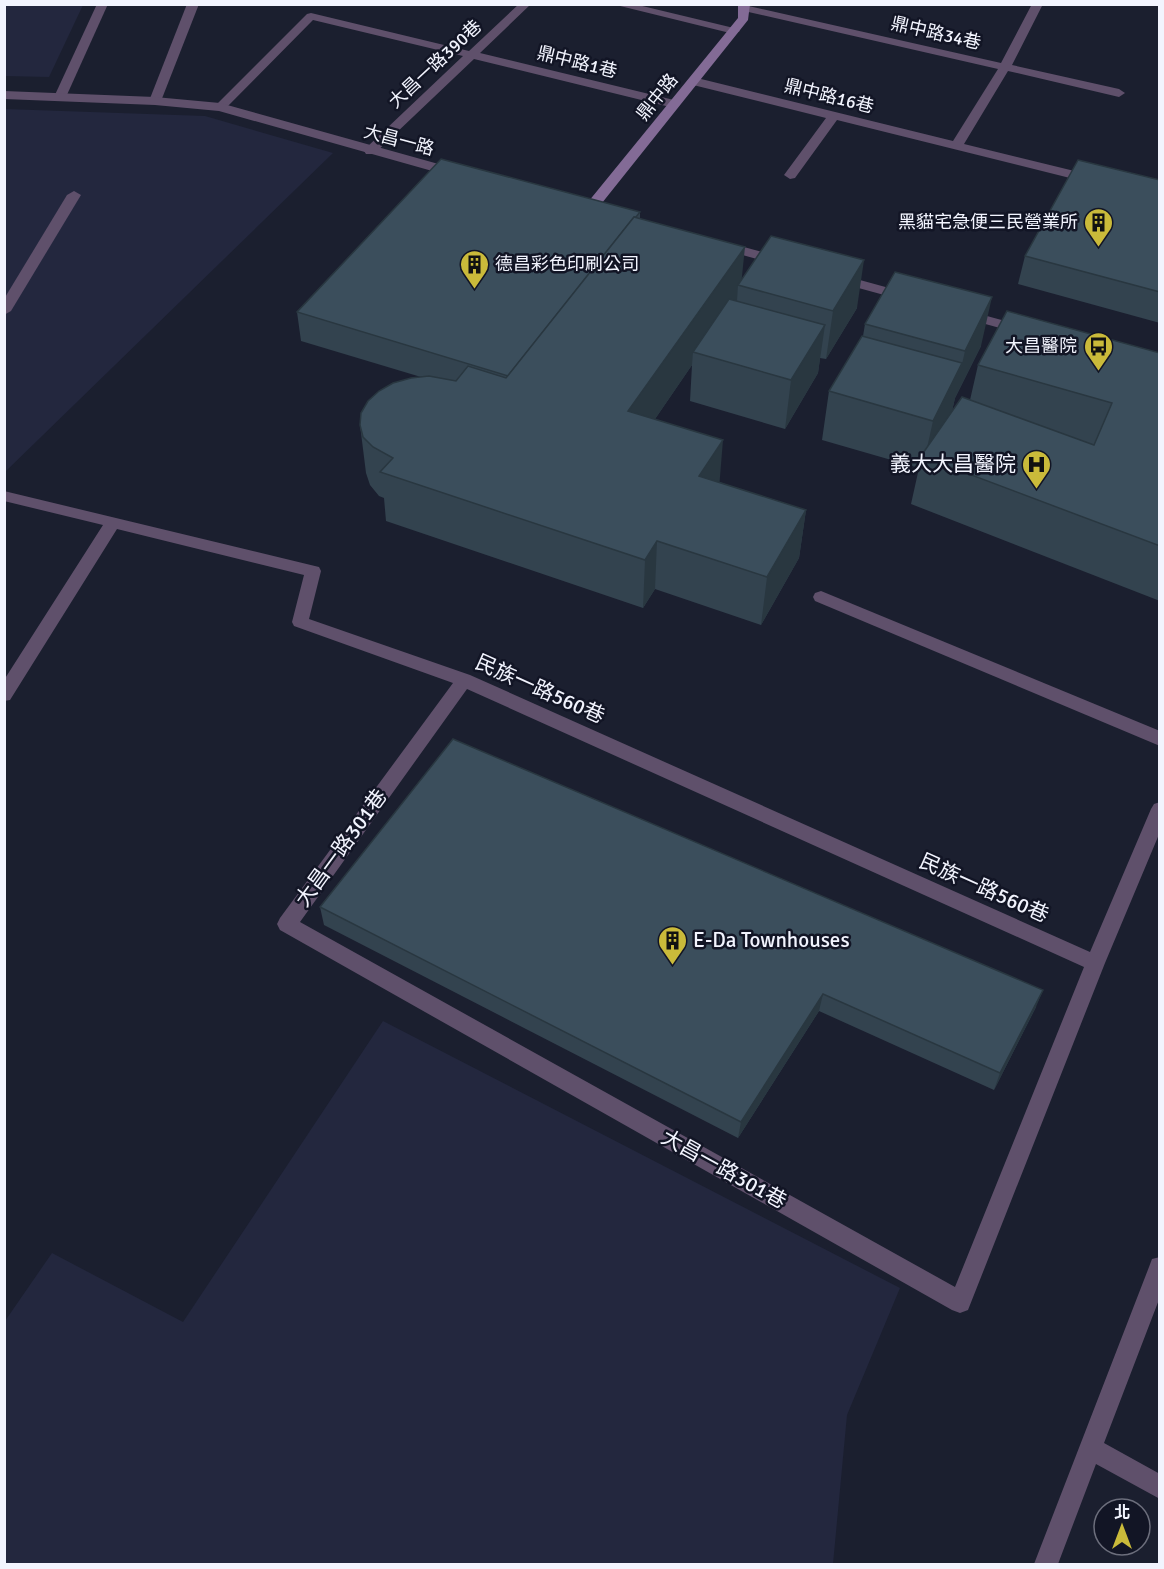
<svg xmlns="http://www.w3.org/2000/svg" width="1164" height="1569" font-family="Signika,'Noto Sans TC',sans-serif">
	<style>
		.built { fill: #23273e }
		.lines { fill: none; stroke-linecap: round; stroke-linejoin: round }
		.lane { fill: #5f506b; fill-rule: evenodd }
		.street { fill: #5f506b; fill-rule: evenodd }
		.secondary { fill: #836b96; fill-rule: evenodd }
		.wall { fill: #33434f }
		.shaded-wall { fill: #293740 }
		.building { fill: #3b4e5c; stroke: #293740; stroke-width: 1.5 }
		.labels { text-anchor: middle; stroke-width: 5; stroke-linejoin: round; paint-order: stroke }
		.far-street-label { font-size: 18px; fill: #f2f4fe; stroke: #121525 }
		.far-poi-label { font-size: 18px; fill: #f2f4fe; stroke: #121525; text-anchor: end }
		.poi-label { font-size: 21px; fill: #f2f4fe; stroke: #121525; text-anchor: end }
		.street-label { font-size: 21px; fill: #f2f4fe; stroke: #121525 }
	</style>
	<rect width="100%" height="100%" fill="#1b1f2f"/>
	<g class="built">
		<path d="M 5,4 L 83,5 L 49,77 L 5,76 Z"/>
		<path d="M 5,109 L 205,116 L 333,153 L 5,472 Z"/>
		<path d="M 383,1021 L 900,1288 L 847,1415 L 833,1564 L 5,1564 L 5,1321 L 52,1253 L 183,1322 Z"/>
	</g>
	<g class="lines">
		<g class="lane">
			<path d="M 97,4 L 108,4 L 66,97 L 60,101 L 56,100 L 54,97 Z"/>
			<path d="M 187,4 L 199,4 L 161,101 L 159,104 L 151,104 L 149,101 Z"/>
			<path d="M 519,4 L 531,4 L 480,53 L 678,101 L 680,104 L 674,108 L 474,59 L 374,154 L 366,154 L 364,151 L 366,148 L 463,56 L 313,20 L 224,110 L 216,110 L 214,107 L 307,14 L 311,13 L 469,51 Z"/>
			<path d="M 612,4 L 634,4 L 738,29 L 740,31 L 734,34 Z"/>
			<path d="M 1032,4 L 1043,4 L 1012,65 L 1119,89 L 1125,93 L 1119,97 L 1008,71 L 964,144 L 1099,177 L 1100,180 L 1099,183 L 1094,184 L 837,120 L 795,178 L 790,179 L 784,175 L 826,118 L 689,84 L 687,81 L 693,77 L 953,141 L 998,69 L 744,11 L 738,8 L 744,5 L 1001,63 Z"/>
			<path d="M 74,191 L 81,195 L 11,311 L 4,315 L 4,299 L 67,195 Z"/>
			<path d="M 4,491 L 319,567 L 321,571 L 309,619 L 470,675 L 1090,952 L 1151,809 L 1154,804 L 1160,802 L 1160,832 L 1105,963 L 968,1310 L 960,1313 L 952,1310 L 280,930 L 277,924 L 280,918 L 453,683 L 294,626 L 292,622 L 304,575 L 117,529 L 10,700 L 4,701 L 4,680 L 103,525 L 4,501 ZM 467,689 L 1084,967 L 955,1287 L 300,922 Z"/>
			<path d="M 821,591 L 1160,731 L 1160,746 L 815,601 L 813,597 L 815,593 Z"/>
			<path d="M 1160,1257 L 1160,1297 L 1104,1443 L 1160,1474 L 1160,1499 L 1096,1464 L 1058,1564 L 1034,1564 L 1149,1267 L 1152,1259 Z"/>
		</g>
		<g class="street">
			<path d="M 4,91 L 155,97 L 220,103 L 460,170 L 461,173 L 455,177 L 450,176 L 219,111 L 155,105 L 4,99 Z"/>
			<path d="M 722,241 L 784,258 L 786,261 L 779,265 L 717,248 L 715,245 L 717,242 Z"/>
			<path d="M 838,274 L 911,294 L 913,297 L 906,301 L 833,281 L 831,278 L 833,275 Z"/>
			<path d="M 965,310 L 1027,327 L 1029,330 L 1022,334 L 960,317 L 958,314 Z"/>
		</g>
		<path class="secondary" d="M 738,4 L 750,4 L 748,20 L 594,213 L 584,213 L 582,210 L 584,207 L 738,18 Z"/>
	</g>
	<g class="wall">
		<path d="M 1160,180 L 1160,323 L 1018,284 L 1025,256 Z"/>
		<path d="M 640,212 L 640,218 L 742,280 L 857,308 L 826,359 L 820,358 L 818,373 L 785,429 L 690,401 L 692,365 L 655,419 L 719,482 L 806,510 L 799,558 L 761,625 L 655,589 L 643,608 L 386,521 L 384,498 L 379,496 L 370,485 L 366,473 L 360,425 L 421,377 L 301,341 L 297,312 Z"/>
		<path d="M 865,324 L 981,346 L 955,398 L 952,411 L 950,415 L 970,400 L 978,365 L 1160,353 L 1160,601 L 911,504 L 919,468 L 822,440 L 829,391 L 863,336 Z"/>
		<path d="M 320,907 L 1036,1007 L 994,1090 L 819,1011 L 738,1138 L 324,925 Z"/>
	</g>
	<g class="shaded-wall">
		<path d="M 745,247 L 741,286 L 738,285 L 737,301 L 693,352 L 692,365 L 627,460 L 628,411 Z"/>
		<path d="M 864,260 L 857,308 L 826,359 L 833,311 Z"/>
		<path d="M 992,297 L 981,346 L 955,398 L 952,411 L 928,458 L 925,457 L 933,421 L 962,364 L 965,351 Z"/>
		<path d="M 825,325 L 818,373 L 785,429 L 791,380 Z"/>
		<path d="M 723,440 L 719,489 L 699,476 Z"/>
		<path d="M 806,510 L 799,558 L 761,625 L 767,577 Z"/>
		<path d="M 657,541 L 655,589 L 643,608 L 645,560 Z"/>
		<path d="M 1043,990 L 1036,1007 L 994,1090 L 1000,1073 Z"/>
		<path d="M 823,994 L 819,1011 L 738,1138 L 741,1122 Z"/>
	</g>
	<g class="building">
		<path d="M 441,159 L 640,212 L 636,217 L 634,217 L 508,376 L 297,312 Z"/>
		<path d="M 1078,160 L 1160,180 L 1160,292 L 1025,256 Z"/>
		<path d="M 634,217 L 745,247 L 628,411 L 723,440 L 699,476 L 806,510 L 767,577 L 657,541 L 645,560 L 380,472 L 393,458 L 373,447 L 363,437 L 360,425 L 361,413 L 368,401 L 379,391 L 393,383 L 411,378 L 429,376 L 456,381 L 468,366 L 506,378 Z"/>
		<path d="M 771,236 L 864,260 L 833,311 L 738,285 Z"/>
		<path d="M 895,272 L 992,297 L 965,351 L 865,324 Z"/>
		<path d="M 729,299 L 825,325 L 791,380 L 693,352 Z"/>
		<path d="M 1007,311 L 1160,353 L 1160,546 L 921,456 L 962,397 L 1094,445 L 1112,403 L 978,365 Z"/>
		<path d="M 862,336 L 962,363 L 933,421 L 829,391 Z"/>
		<path d="M 453,739 L 1043,990 L 1000,1073 L 823,994 L 741,1122 L 320,907 Z"/>
	</g>
	<defs>
		<symbol id="building-pin" viewBox="-11 -11 22 30"><path d="M0 17L-7.5 6A9.5 9.5 0 1 1 7.5 6Z" fill="#caba3a" stroke="#121525"/><path d="M-4-6H4V6H1V3H-1V6H-4ZM-2.5-4.3h1.7v1.8h-1.7ZM.8-4.3h1.7v1.8H.8ZM-2.5-1h1.7V.8h-1.7ZM.8-1h1.7V.8H.8Z" fill="#111"/></symbol>
		<symbol id="bus-pin" viewBox="-11 -11 22 30"><path d="M0 17L-7.5 6A9.5 9.5 0 1 1 7.5 6Z" fill="#caba3a" stroke="#121525"/><path d="M-5-6H5V4H4V6H2V4H-2V6H-4V4H-5ZM-3.5-4V0h7V-4ZM-3.5 1.2v1.5H-2V1.2ZM2 1.2v1.5H3.5V1.2Z" fill="#111"/></symbol>
		<symbol id="hospital-pin" viewBox="-11 -11 22 30"><path d="M0 17L-7.5 6A9.5 9.5 0 1 1 7.5 6Z" fill="#caba3a" stroke="#121525"/><path d="M-5-5h3v3.5h4V-5h3V5h-3V1.5h-4V5h-3Z" fill="#111"/></symbol>
	</defs>
	<g fill-rule="evenodd">
		<use href="#building-pin" x="1082" y="206" width="33" height="45"/>
		<use href="#building-pin" x="458" y="248" width="33" height="45"/>
		<use href="#bus-pin" x="1082" y="330" width="33" height="45"/>
		<use href="#hospital-pin" x="1020" y="448" width="33" height="45"/>
		<use href="#building-pin" x="656" y="924" width="33" height="45"/>
	</g>
	<g class="labels">
		<g class="far-street-label">
			<text transform="translate(936 33) rotate(13)" y="6">鼎中路34巷</text>
			<text transform="translate(577 62) rotate(14)" y="6">鼎中路1巷</text>
			<text transform="translate(435 64) rotate(-43)" y="6">大昌一路390巷</text>
			<text transform="translate(829 96) rotate(14)" y="6">鼎中路16巷</text>
			<text transform="translate(657 97) rotate(-51)" y="6">鼎中路</text>
			<text transform="translate(399 140) rotate(15)" y="6">大昌一路</text>
		</g>
		<g class="far-poi-label">
			<text x="1078" y="228">黑貓宅急便三民營業所</text>
			<text x="495" y="270" text-anchor="start">德昌彩色印刷公司</text>
			<text x="1077" y="352">大昌醫院</text>
		</g>
		<g class="poi-label">
			<text x="1016" y="471">義大大昌醫院</text>
			<text x="693" y="947" text-anchor="start">E-Da Townhouses</text>
		</g>
		<g class="street-label">
			<text transform="translate(540 689) rotate(24)" y="7">民族一路560巷</text>
			<text transform="translate(341 848) rotate(-54)" y="7">大昌一路301巷</text>
			<text transform="translate(984 888) rotate(24)" y="7">民族一路560巷</text>
			<text transform="translate(724 1169) rotate(29)" y="7">大昌一路301巷</text>
		</g>
	</g>
	<rect width="1164" height="1569" fill="none" stroke="#f2f4fe" stroke-width="12"/>
	<g transform="translate(1122 1527)"><circle r="28" fill="#121525" stroke="#6c6e7c" stroke-width="1.5"/>
	<path d="M0-4.5L10 22L0 15L-10 22Z" fill="#caba3a"/>
	<text y="-9" font-size="16" font-weight="bold" text-anchor="middle" fill="#f2f4fe">北</text>
	</g>
</svg>
